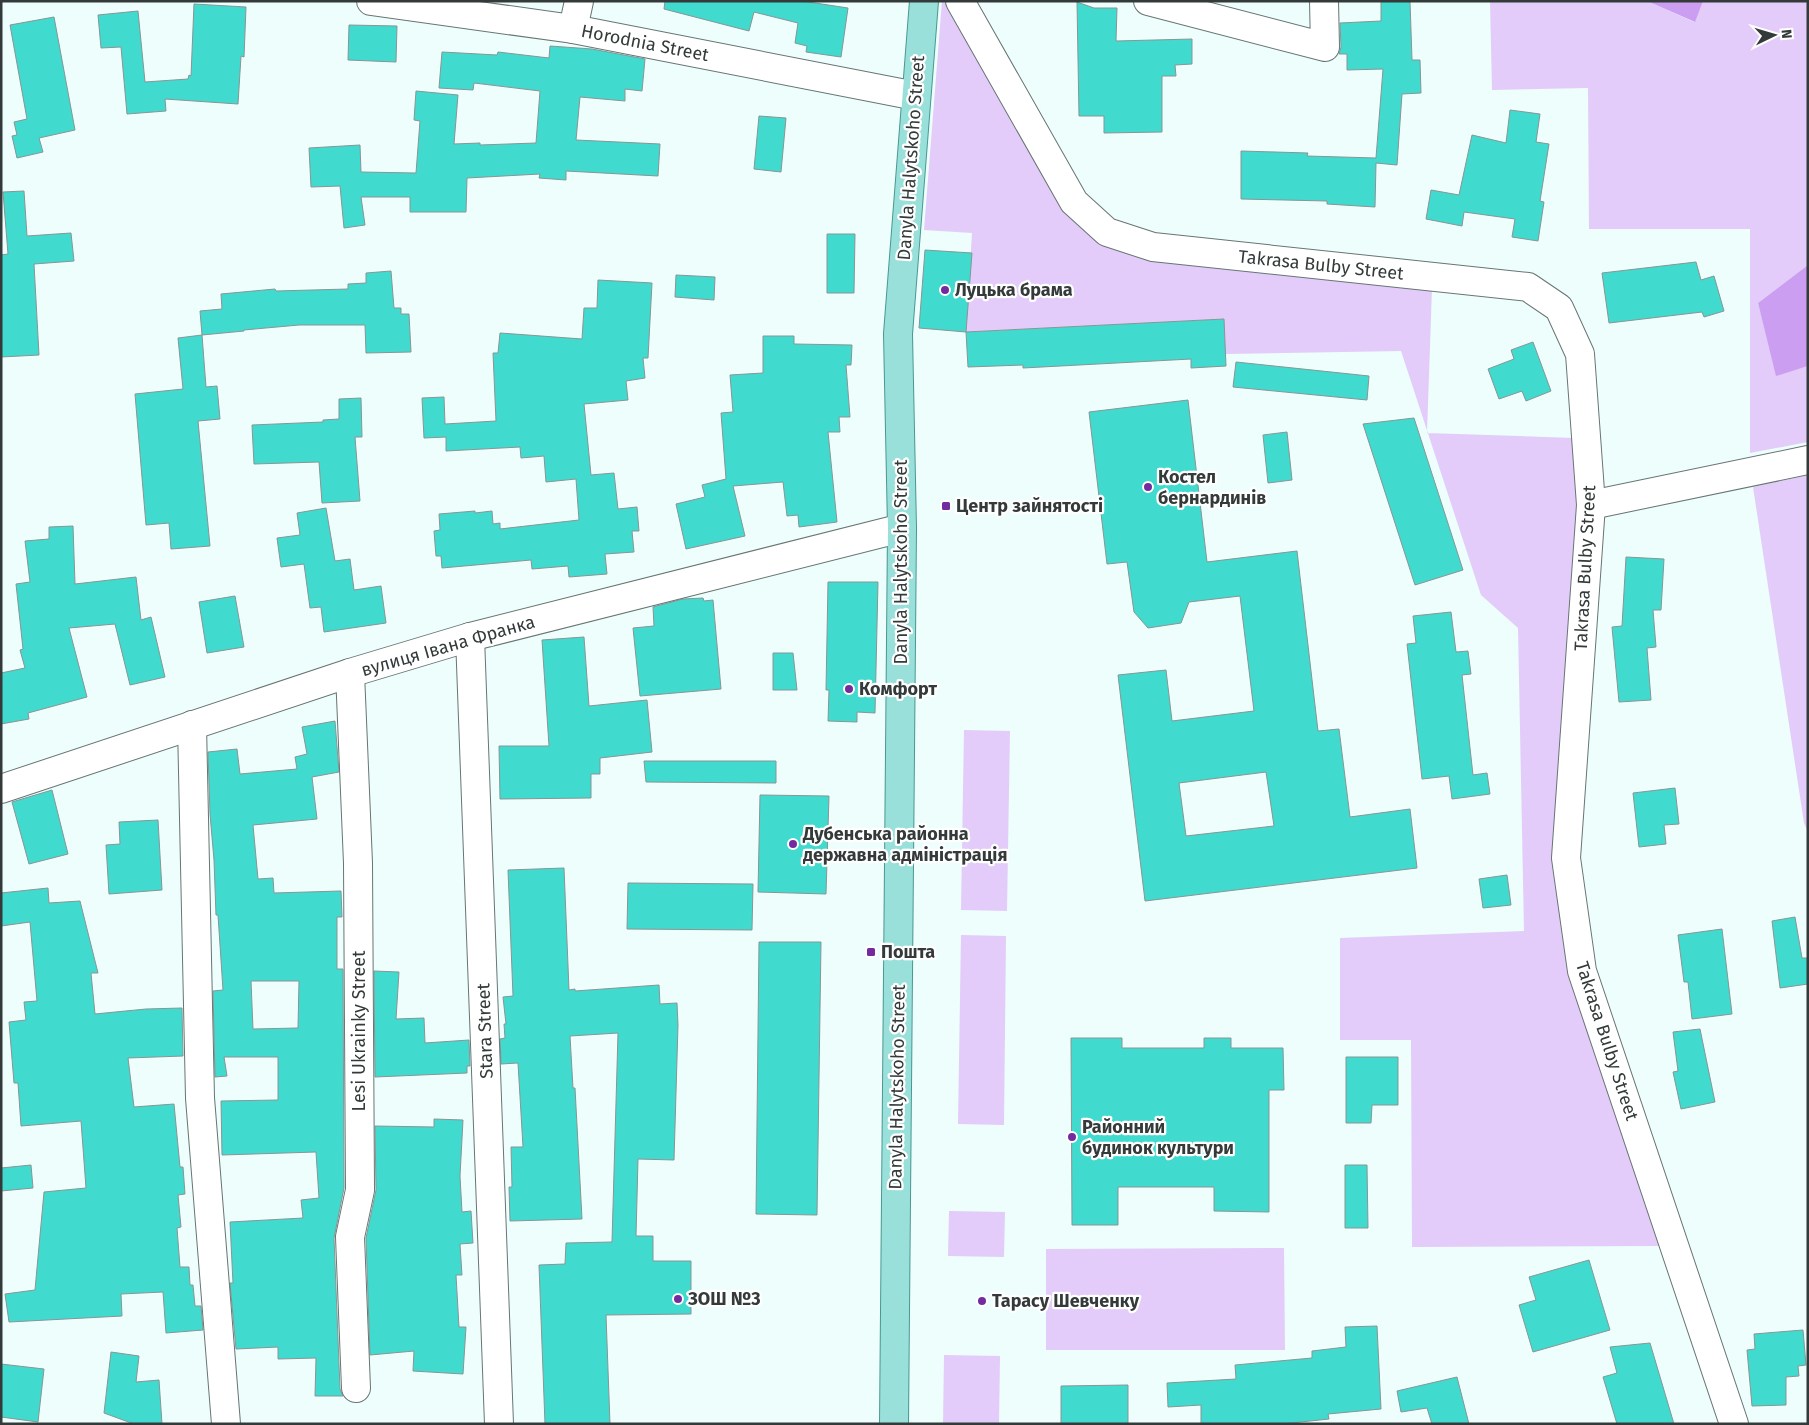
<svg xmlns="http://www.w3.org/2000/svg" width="1809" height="1425" font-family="'Fira Sans',sans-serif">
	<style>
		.green { fill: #e3ccf9 }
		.water { fill: #cc9ef2 }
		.building { fill: #41dacf; stroke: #879694; fill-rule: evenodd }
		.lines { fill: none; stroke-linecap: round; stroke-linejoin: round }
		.minor-casing { stroke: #677573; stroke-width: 30 }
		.major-casing { stroke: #499892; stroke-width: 30 }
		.minor { stroke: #fff; stroke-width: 28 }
		.major { stroke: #99e0da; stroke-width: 28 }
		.poi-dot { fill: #732ca0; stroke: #fff; stroke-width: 2 }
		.labels { text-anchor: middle; stroke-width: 4.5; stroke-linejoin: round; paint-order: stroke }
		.street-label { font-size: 18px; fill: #333a39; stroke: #fff }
		.poi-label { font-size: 18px; font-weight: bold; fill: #333a39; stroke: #fff; text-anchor: start }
	</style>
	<rect width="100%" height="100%" fill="#edfefc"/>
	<g class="green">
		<path d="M 942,1 L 946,1 L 1065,210 L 1101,242 L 1432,288 L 1427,433 L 1574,438 L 1579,505 L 1554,859 L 1661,1246 L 1412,1247 L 1411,1040 L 1340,1040 L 1340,938 L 1524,931 L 1518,628 L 1481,595 L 1401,351 L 1225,354 L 1223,319 L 966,332 L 972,233 L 924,230 Z"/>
		<path d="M 1490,1 L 1647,1 L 1694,22 L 1703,1 L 1808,1 L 1808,265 L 1758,303 L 1777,375 L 1808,366 L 1808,442 L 1750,453 L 1750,229 L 1589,229 L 1588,88 L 1492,90 Z"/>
		<path d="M 1808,475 L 1808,832 L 1804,823 L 1753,487 Z"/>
		<path d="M 964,730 L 1010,731 L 1007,911 L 961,910 Z"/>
		<path d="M 961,935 L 1006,936 L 1004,1125 L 958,1124 Z"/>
		<path d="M 949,1211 L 1005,1212 L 1004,1257 L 948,1256 Z"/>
		<path d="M 1284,1248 L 1285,1350 L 1046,1350 L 1046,1249 Z"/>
		<path d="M 944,1355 L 1000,1356 L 999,1424 L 943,1424 Z"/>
	</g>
	<g class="water">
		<path d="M 1647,1 L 1703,1 L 1695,22 Z"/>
		<path d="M 1808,265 L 1808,366 L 1776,376 L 1758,303 Z"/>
	</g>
	<g class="building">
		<path d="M 665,1 L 802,1 L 848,8 L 841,57 L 806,52 L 807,46 L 795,43 L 798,23 L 754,12 L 749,31 L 664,9 Z"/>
		<path d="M 1381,1 L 1410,1 L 1412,60 L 1420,60 L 1421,93 L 1402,94 L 1397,165 L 1376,163 L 1375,207 L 1327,204 L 1327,201 L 1241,199 L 1241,151 L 1308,153 L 1307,156 L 1376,158 L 1383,69 L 1347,70 L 1347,54 L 1339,54 L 1341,47 L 1340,23 L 1381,21 Z"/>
		<path d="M 1077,2 L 1094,8 L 1117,8 L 1116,41 L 1192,39 L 1192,64 L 1175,65 L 1176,76 L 1162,76 L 1162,132 L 1104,133 L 1104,116 L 1079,116 Z"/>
		<path d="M 194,4 L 246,7 L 244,57 L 241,56 L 238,104 L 165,99 L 166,111 L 127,114 L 121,47 L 101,48 L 98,15 L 138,11 L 145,82 L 188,79 L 189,75 L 191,76 Z"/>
		<path d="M 54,17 L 75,130 L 39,138 L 43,152 L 17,158 L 12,136 L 17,135 L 14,122 L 27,119 L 10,25 Z"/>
		<path d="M 349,25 L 397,26 L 396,62 L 348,60 Z"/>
		<path d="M 550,46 L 592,49 L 645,59 L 642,91 L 625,89 L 625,101 L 580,97 L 576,140 L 660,144 L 658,176 L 566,171 L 566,180 L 539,178 L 540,174 L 467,178 L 466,212 L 410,212 L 410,197 L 361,197 L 365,225 L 344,228 L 340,186 L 311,187 L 309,148 L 360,145 L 361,172 L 416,173 L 420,121 L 414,120 L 416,91 L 458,95 L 454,144 L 480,143 L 480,145 L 536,143 L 540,91 L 474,83 L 473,90 L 439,88 L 442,52 L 497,55 L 498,52 L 549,58 Z"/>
		<path d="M 1510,110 L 1540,114 L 1536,142 L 1549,144 L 1540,201 L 1544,202 L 1538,241 L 1512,237 L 1515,219 L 1464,212 L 1462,226 L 1426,219 L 1431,190 L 1459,195 L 1472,135 L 1506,143 Z"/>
		<path d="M 759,116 L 786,118 L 781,172 L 754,169 Z"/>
		<path d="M 24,191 L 27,236 L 71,233 L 74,261 L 34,264 L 39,355 L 1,357 L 1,255 L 8,254 L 3,192 Z"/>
		<path d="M 827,234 L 855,234 L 854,293 L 827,293 Z"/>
		<path d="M 925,250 L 972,253 L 966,332 L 919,328 Z"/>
		<path d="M 1696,262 L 1701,280 L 1714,276 L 1724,311 L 1704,317 L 1702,312 L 1609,323 L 1602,273 Z"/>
		<path d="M 391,271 L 394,308 L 401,308 L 401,314 L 409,314 L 411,352 L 366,353 L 365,325 L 299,325 L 244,330 L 244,331 L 202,335 L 200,311 L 222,309 L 221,294 L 275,289 L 276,291 L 348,289 L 348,284 L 366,283 L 366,273 Z"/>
		<path d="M 676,275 L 715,277 L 714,300 L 675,297 Z"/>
		<path d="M 598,280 L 652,283 L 648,358 L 643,358 L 645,378 L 626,381 L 628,400 L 584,404 L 591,475 L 614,473 L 618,509 L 637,507 L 639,531 L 632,531 L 634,552 L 605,554 L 607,574 L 569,577 L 568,566 L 532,569 L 531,560 L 442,568 L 441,556 L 436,556 L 434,531 L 440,530 L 439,514 L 475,511 L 475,513 L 492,511 L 493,524 L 500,523 L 500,529 L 579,520 L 576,479 L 546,482 L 544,456 L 521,458 L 520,447 L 446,451 L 446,437 L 424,438 L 422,398 L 444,397 L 445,424 L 496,421 L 493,353 L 498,353 L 500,333 L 582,339 L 584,308 L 597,308 Z"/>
		<path d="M 1224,319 L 1226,366 L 1191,368 L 1191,359 L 1023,368 L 1023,365 L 968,367 L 966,332 Z"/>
		<path d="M 202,335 L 206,387 L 217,386 L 220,419 L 198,421 L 210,546 L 171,549 L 169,523 L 146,525 L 135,394 L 183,389 L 178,338 Z"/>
		<path d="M 763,336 L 794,336 L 794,344 L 852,345 L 851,365 L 846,365 L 850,417 L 839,417 L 840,432 L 828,432 L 837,522 L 799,527 L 798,515 L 787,516 L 783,482 L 733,486 L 745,536 L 686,549 L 676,504 L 705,497 L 702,485 L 726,479 L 721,413 L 733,412 L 730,375 L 763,373 Z"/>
		<path d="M 1533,342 L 1551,391 L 1526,401 L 1522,391 L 1499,399 L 1488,369 L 1514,359 L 1511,350 Z"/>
		<path d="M 1236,362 L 1369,376 L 1367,400 L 1233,387 Z"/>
		<path d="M 361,398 L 362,437 L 355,437 L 360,501 L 322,503 L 319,462 L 254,464 L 252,425 L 323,422 L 323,420 L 339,419 L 339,399 Z"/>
		<path d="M 1188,400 L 1207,562 L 1297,551 L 1318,731 L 1339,729 L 1350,817 L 1410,809 L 1417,868 L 1145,901 L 1118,675 L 1166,670 L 1172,721 L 1254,711 L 1240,596 L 1189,602 L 1181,623 L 1148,628 L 1134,612 L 1127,562 L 1107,564 L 1089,412 ZM 1266,772 L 1274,826 L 1186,836 L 1179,783 Z"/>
		<path d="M 1414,418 L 1463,570 L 1415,585 L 1363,424 Z"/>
		<path d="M 1287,432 L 1292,480 L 1268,483 L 1263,435 Z"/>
		<path d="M 326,508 L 335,561 L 350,559 L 354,590 L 381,586 L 386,623 L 324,632 L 321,607 L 310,608 L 304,564 L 281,567 L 277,538 L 300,535 L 297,513 Z"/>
		<path d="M 73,526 L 75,584 L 136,577 L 141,620 L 151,617 L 165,677 L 130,685 L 115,624 L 69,628 L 87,697 L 28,713 L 29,719 L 1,724 L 1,673 L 25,668 L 20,650 L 23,649 L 16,584 L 30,582 L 25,541 L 49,539 L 49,527 Z"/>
		<path d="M 1626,557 L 1664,559 L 1661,610 L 1653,610 L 1656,647 L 1647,648 L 1651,700 L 1619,702 L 1612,627 L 1622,626 Z"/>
		<path d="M 828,582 L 878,582 L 875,713 L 857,712 L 857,722 L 828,721 L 829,690 L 826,690 Z"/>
		<path d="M 235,596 L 244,647 L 207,653 L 199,602 Z"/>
		<path d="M 703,598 L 704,601 L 713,600 L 721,689 L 640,696 L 633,628 L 654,626 L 653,607 L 683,599 Z"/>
		<path d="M 1451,612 L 1456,652 L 1468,651 L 1471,674 L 1462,675 L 1473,775 L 1487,773 L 1490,794 L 1452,799 L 1449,776 L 1422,779 L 1407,644 L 1416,643 L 1413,616 Z"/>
		<path d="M 584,637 L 589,706 L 647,700 L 652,752 L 600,758 L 600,774 L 591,774 L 591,798 L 500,799 L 499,746 L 549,746 L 542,640 Z"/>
		<path d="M 773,653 L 793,653 L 797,690 L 773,690 Z"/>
		<path d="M 335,721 L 339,772 L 312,777 L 317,819 L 253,825 L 258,879 L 273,878 L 274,893 L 341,891 L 342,917 L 337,917 L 337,969 L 343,969 L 344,1188 L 334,1238 L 340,1389 L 343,1396 L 315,1396 L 316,1358 L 278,1359 L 278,1347 L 236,1349 L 230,1283 L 233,1283 L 230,1222 L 303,1218 L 301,1200 L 319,1198 L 316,1152 L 222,1155 L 221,1101 L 278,1100 L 278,1057 L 224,1057 L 227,1076 L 215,1077 L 213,991 L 223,990 L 218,915 L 216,915 L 214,860 L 210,814 L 208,752 L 237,749 L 240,774 L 297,769 L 295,757 L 307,754 L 302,727 ZM 251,981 L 299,981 L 298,1028 L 253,1029 Z"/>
		<path d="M 644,761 L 776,761 L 776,783 L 646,782 Z"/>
		<path d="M 1675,788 L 1679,824 L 1664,825 L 1666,844 L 1639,847 L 1633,793 Z"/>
		<path d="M 52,790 L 68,854 L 29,864 L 12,802 Z"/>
		<path d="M 760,795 L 829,796 L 826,894 L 758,892 Z"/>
		<path d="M 158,820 L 162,890 L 109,894 L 106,845 L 120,844 L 119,822 Z"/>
		<path d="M 564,868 L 569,990 L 575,989 L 575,991 L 659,985 L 660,1004 L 677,1003 L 678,1025 L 674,1160 L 638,1159 L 636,1236 L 653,1236 L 653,1261 L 691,1261 L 691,1314 L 606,1315 L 610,1424 L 545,1424 L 539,1265 L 565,1264 L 566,1243 L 612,1242 L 618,1033 L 570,1036 L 573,1088 L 575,1088 L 582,1219 L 510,1221 L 509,1187 L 512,1187 L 511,1147 L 523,1147 L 518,1063 L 501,1064 L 500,1039 L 505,1038 L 504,1024 L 506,1024 L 503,997 L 513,996 L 508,870 Z"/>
		<path d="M 1507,875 L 1511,905 L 1483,908 L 1479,879 Z"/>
		<path d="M 628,883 L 753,884 L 752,930 L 627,929 Z"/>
		<path d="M 48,888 L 49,903 L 80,901 L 98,973 L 91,973 L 95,1014 L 146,1009 L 182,1008 L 183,1056 L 128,1058 L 134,1107 L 174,1104 L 180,1167 L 183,1167 L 185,1194 L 178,1195 L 181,1227 L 177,1228 L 180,1267 L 189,1267 L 190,1285 L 193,1285 L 195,1306 L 201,1306 L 203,1330 L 166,1333 L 163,1292 L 121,1294 L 122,1316 L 9,1322 L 5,1294 L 35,1290 L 44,1192 L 86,1188 L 81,1121 L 21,1126 L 18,1083 L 14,1083 L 9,1022 L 26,1020 L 24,1002 L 37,1001 L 30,922 L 1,926 L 1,893 Z"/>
		<path d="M 1795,917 L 1802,958 L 1808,958 L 1808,984 L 1780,988 L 1772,921 Z"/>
		<path d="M 1722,929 L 1732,1014 L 1692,1019 L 1688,982 L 1684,982 L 1678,935 Z"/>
		<path d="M 759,942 L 821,942 L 817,1215 L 756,1214 Z"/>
		<path d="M 374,971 L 399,972 L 396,1019 L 424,1018 L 425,1043 L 469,1040 L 470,1066 L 467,1066 L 467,1073 L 375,1077 Z"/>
		<path d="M 1700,1029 L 1715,1102 L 1681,1109 L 1673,1072 L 1678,1071 L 1673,1032 Z"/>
		<path d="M 1071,1038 L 1122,1038 L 1122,1048 L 1204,1048 L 1204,1038 L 1231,1038 L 1231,1048 L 1283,1048 L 1284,1090 L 1269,1090 L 1269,1212 L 1214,1211 L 1214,1187 L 1118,1187 L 1118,1225 L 1072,1225 Z"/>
		<path d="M 1346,1057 L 1398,1057 L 1398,1105 L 1372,1105 L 1371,1123 L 1346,1123 Z"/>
		<path d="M 434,1119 L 463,1120 L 460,1176 L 462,1212 L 471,1211 L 473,1243 L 460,1244 L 462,1275 L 456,1275 L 459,1327 L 466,1327 L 463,1374 L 413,1371 L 414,1351 L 370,1355 L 366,1238 L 376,1190 L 375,1126 L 434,1127 Z"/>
		<path d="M 31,1165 L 33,1188 L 1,1191 L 1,1168 Z"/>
		<path d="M 1345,1165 L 1367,1165 L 1368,1228 L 1345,1228 Z"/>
		<path d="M 1589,1260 L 1610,1330 L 1533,1352 L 1519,1305 L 1536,1300 L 1529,1277 Z"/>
		<path d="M 1377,1326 L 1381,1409 L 1328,1414 L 1329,1419 L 1282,1424 L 1201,1424 L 1201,1405 L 1168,1407 L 1167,1383 L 1236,1379 L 1235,1365 L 1312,1358 L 1312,1351 L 1346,1347 L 1345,1327 Z"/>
		<path d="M 1803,1330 L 1806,1365 L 1798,1366 L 1799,1376 L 1786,1377 L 1786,1405 L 1752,1406 L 1747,1350 L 1755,1349 L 1754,1334 Z"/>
		<path d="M 1650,1343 L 1674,1424 L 1617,1424 L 1603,1377 L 1617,1373 L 1610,1347 Z"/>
		<path d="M 111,1352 L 139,1356 L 136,1382 L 159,1380 L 162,1424 L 134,1424 L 104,1413 Z"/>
		<path d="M 1,1364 L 44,1369 L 38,1422 L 1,1417 Z"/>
		<path d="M 1457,1377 L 1469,1424 L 1432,1424 L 1427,1408 L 1401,1412 L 1397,1391 Z"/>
		<path d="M 1128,1385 L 1128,1424 L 1061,1424 L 1061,1386 Z"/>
	</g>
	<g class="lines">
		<defs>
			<g id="minor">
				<path d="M 371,1 L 573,29 L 916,96"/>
				<path d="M 960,1 L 1074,202 L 1107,232 L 1153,247 L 1528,287 L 1559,308 L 1580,354 L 1591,505 L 1566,858 L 1582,971 L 1734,1424"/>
				<path d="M 1148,1 L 1325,47 L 1324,1"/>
				<path d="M 573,29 L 579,1"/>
				<path d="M 1591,505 L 1808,460"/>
				<path d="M 470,637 L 499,1424"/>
				<path d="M 350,673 L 358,863 L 360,1190 L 350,1237 L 356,1388"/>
				<path d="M 192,725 L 200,1098 L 226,1424"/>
				<path d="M 1,789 L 350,673 L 470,637 L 902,528"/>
			</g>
			<path id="major" d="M 894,1424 L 902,528 L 898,334 L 924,1"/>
		</defs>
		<use href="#minor" class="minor-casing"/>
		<use href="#major" class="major-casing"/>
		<use href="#minor" class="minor"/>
		<use href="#major" class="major"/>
	</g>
	<g class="poi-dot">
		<circle cx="945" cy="290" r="5"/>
		<circle cx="1148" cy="487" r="5"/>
		<rect x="941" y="501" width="10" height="10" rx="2.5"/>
		<circle cx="849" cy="689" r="5"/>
		<circle cx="793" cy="844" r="5"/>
		<rect x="866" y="947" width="10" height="10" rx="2.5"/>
		<circle cx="1072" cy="1137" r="5"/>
		<circle cx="678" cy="1299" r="5"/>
		<circle cx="982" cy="1301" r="5"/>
	</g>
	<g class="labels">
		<g class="street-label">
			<text transform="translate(645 43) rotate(11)" y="6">Horodnia Street</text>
			<text transform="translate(911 158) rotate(-86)" y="6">Danyla Halytskoho Street</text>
			<text transform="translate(1321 265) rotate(6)" y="6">Takrasa Bulby Street</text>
			<text transform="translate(901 562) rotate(-90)" y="6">Danyla Halytskoho Street</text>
			<text transform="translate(1585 568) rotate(-87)" y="6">Takrasa Bulby Street</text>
			<text transform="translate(448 646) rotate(-16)" y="6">вулиця Івана Франка</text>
			<text transform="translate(359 1031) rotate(-90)" y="6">Lesi Ukrainky Street</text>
			<text transform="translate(485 1031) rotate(-92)" y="6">Stara Street</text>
			<text transform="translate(1607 1041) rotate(72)" y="6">Takrasa Bulby Street</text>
			<text transform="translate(897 1087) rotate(-89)" y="6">Danyla Halytskoho Street</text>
		</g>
		<g class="poi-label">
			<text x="955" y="296">Луцька брама</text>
			<text x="1158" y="483">Костел<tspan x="1158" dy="21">бернардинів</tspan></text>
			<text x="956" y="512">Центр зайнятості</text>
			<text x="859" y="695">Комфорт</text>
			<text x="803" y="840">Дубенська районна<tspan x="803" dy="21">державна адміністрація</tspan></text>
			<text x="881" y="958">Пошта</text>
			<text x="1082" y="1133">Районний<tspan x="1082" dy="21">будинок культури</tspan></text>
			<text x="688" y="1305">ЗОШ №3</text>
			<text x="992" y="1307">Тарасу Шевченку</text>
		</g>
	</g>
	<rect width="1809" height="1425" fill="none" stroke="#333a39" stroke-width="5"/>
	<g transform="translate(1774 35) rotate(85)" stroke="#ffffff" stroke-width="4" paint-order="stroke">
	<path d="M0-4L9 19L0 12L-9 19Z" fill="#333a39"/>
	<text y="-8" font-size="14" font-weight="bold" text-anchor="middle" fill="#333a39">N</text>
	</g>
</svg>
